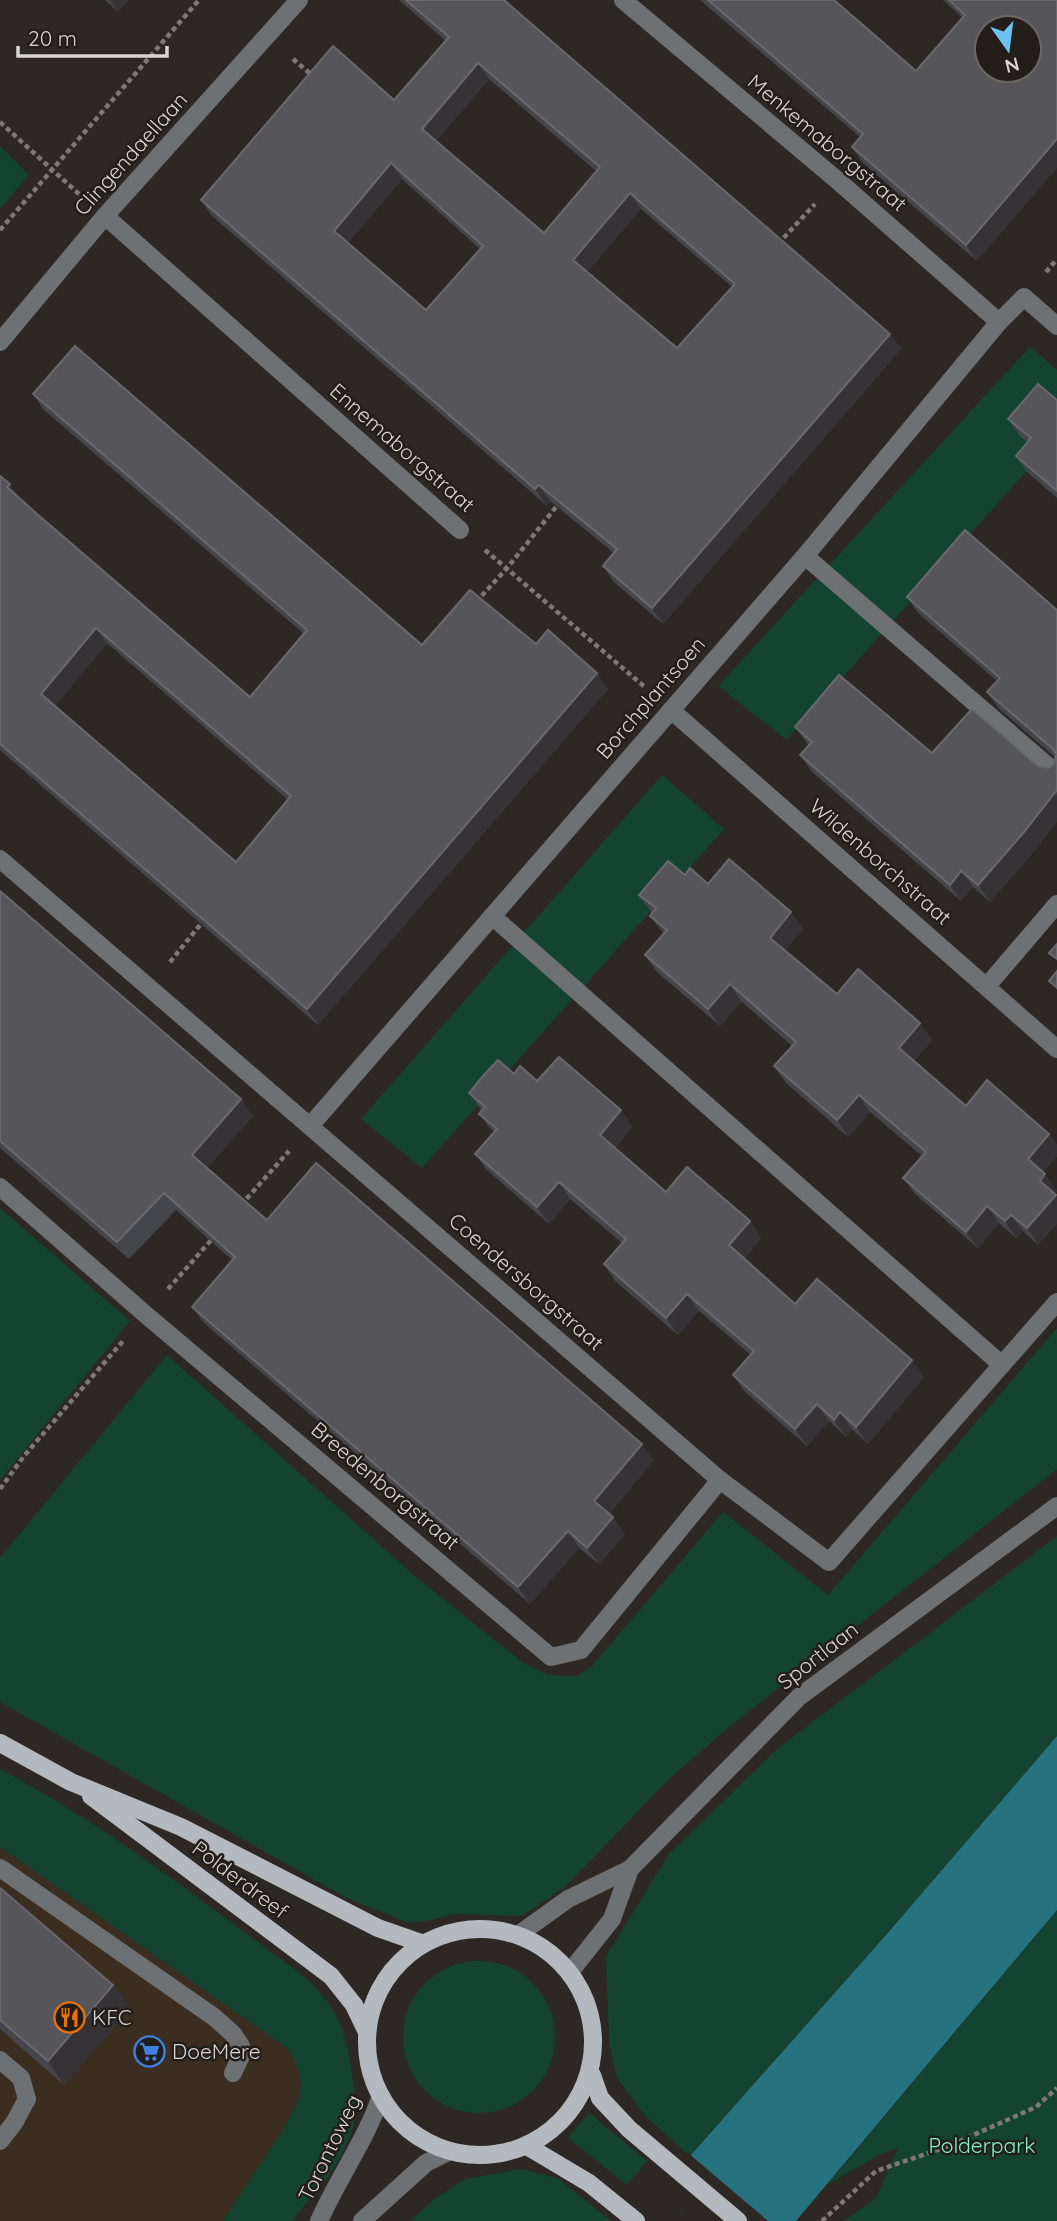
<svg xmlns="http://www.w3.org/2000/svg" width="1057" height="2221" font-family="Quicksand,sans-serif">
	<style>
		.commercial { fill: #3c2d21 }
		.green { fill: #144331 }
		.water { fill: #26727e }
		.pier { fill: #2d2823 }
		.lines { fill: none; stroke-linecap: round; stroke-linejoin: round }
		.path { stroke: #7e7975; stroke-width: 4.5; stroke-dasharray: 5 3.5; stroke-linecap: butt }
		.minor { stroke: #6e7173; stroke-width: 18 }
		.major { stroke: #b4b9bf; stroke-width: 18 }
		.wall { fill: #45464c; fill-rule: evenodd }
		.shaded-wall { fill: #353336 }
		.building { fill: #55555a; stroke: #69696d; stroke-width: 2; fill-rule: evenodd }
		.labels { text-anchor: middle; stroke-width: 5; stroke-linejoin: round; paint-order: stroke }
		.street-label { font-size: 21px; fill: #d8d4d1; stroke: #231e1a }
		.poi-label { font-size: 21px; fill: #d8d4d1; stroke: #231e1a; text-anchor: start }
		.park-label { font-size: 21px; fill: #82f1c2; stroke: #231e1a }
	</style>
	<rect width="100%" height="100%" fill="#2d2823"/>
	<path class="commercial" d="M 0,1835 L 243,2005 L 352,2099 L 270,2221 L 0,2221 Z"/>
	<g class="green">
		<path d="M 0,146 L 29,175 L 0,209 Z"/>
		<path d="M 1030,347 L 1057,370 L 1057,437 L 787,740 L 718,686 Z"/>
		<path d="M 662,775 L 724,829 L 422,1168 L 361,1119 Z"/>
		<path d="M 0,1208 L 130,1321 L 0,1480 Z"/>
		<path d="M 1057,1328 L 1057,1469 L 729,1727 L 670,1778 L 566,1886 L 522,1916 L 454,1914 L 427,1921 L 408,1923 L 345,1897 L 0,1702 L 0,1558 L 167,1355 L 417,1578 L 522,1662 L 548,1675 L 577,1676 L 592,1666 L 723,1512 L 828,1595 Z"/>
		<path d="M 1057,1536 L 1057,1736 L 886,1935 L 690,2156 L 645,2116 L 617,2078 L 609,2043 L 606,1956 L 669,1854 L 776,1750 Z"/>
		<path d="M 0,1769 C 109,1827 206,1904 305,1977 C 317,1989 328,2000 336,2015 C 348,2036 356,2090 355,2115 C 355,2124 351,2134 348,2141 C 336,2171 312,2196 292,2221 L 223,2221 L 287,2123 C 304,2089 306,2083 288,2049 L 0,1847 Z"/>
		<path d="M 1057,1910 L 1057,2221 L 844,2221 L 876,2198 L 898,2148 L 880,2154 L 827,2185 Z"/>
		<circle cx="479" cy="2037" r="76"/>
		<path d="M 589,2113 L 647,2161 L 627,2185 L 568,2138 Z"/>
		<path d="M 521,2169 L 557,2178 L 611,2221 L 411,2221 L 433,2200 L 465,2179 Z"/>
	</g>
	<path class="water" d="M 1057,1736 L 1057,1910 L 796,2221 L 681,2221 L 690,2156 L 886,1935 Z"/>
	<path class="pier" d="M 688,2153 L 768,2221 L 678,2221 L 682,2214 Z"/>
	<g class="lines">
		<g class="path">
			<path d="M 293,59 L 313,76"/>
			<path d="M 0,122 L 80,195"/>
			<path d="M 0,230 L 199,0"/>
			<path d="M 778,244 L 815,204"/>
			<path d="M 1046,272 L 1057,259"/>
			<path d="M 485,550 L 646,688"/>
			<path d="M 476,602 L 508,567 L 560,502"/>
			<path d="M 170,962 L 204,920"/>
			<path d="M 241,1205 L 289,1151"/>
			<path d="M 168,1289 L 213,1238"/>
			<path d="M 0,1489 L 24,1456 L 123,1341"/>
			<path d="M 822,2221 L 876,2171 L 949,2146 L 1036,2107 L 1057,2088"/>
		</g>
		<g class="minor">
			<path d="M 623,0 L 837,180 L 999,322"/>
			<path d="M 105,216 L 460,530"/>
			<path d="M 0,342 L 105,216 L 299,0"/>
			<path d="M 805,556 L 1057,774"/>
			<path d="M 671,710 L 1057,1049"/>
			<path d="M 0,859 L 720,1480 L 829,1562 L 1057,1302"/>
			<path d="M 492,916 L 1002,1365"/>
			<path d="M 987,986 L 1057,904"/>
			<path d="M 310,1126 L 805,556 L 999,322 L 1024,297 L 1057,326"/>
			<path d="M 0,1187 L 145,1314 L 551,1657 L 581,1650 L 720,1480"/>
			<path d="M 0,1868 L 214,2017 L 233,2034 L 241,2046 L 240,2058 L 233,2073"/>
			<path d="M 518,1935 L 568,1899 L 630,1869 L 799,1697 L 1057,1506"/>
			<path d="M 570,1972 L 612,1919 L 630,1869"/>
			<path d="M 0,2060 L 21,2078 L 27,2099 L 14,2123 L 0,2141"/>
			<path d="M 319,2221 C 338,2178 366,2140 381,2096"/>
			<path d="M 362,2221 L 426,2163 L 450,2151"/>
		</g>
		<g class="major">
			<path d="M 0,1743 L 71,1782 L 181,1827 L 378,1928 L 421,1943"/>
			<path d="M 91,1796 L 331,1976 L 354,2005 L 366,2030"/>
			<circle cx="480" cy="2042" r="113"/>
			<path d="M 592,2075 L 600,2098 L 629,2129 L 738,2221"/>
			<path d="M 527,2146 L 589,2183 L 636,2221"/>
		</g>
	</g>
	<g class="wall">
		<path d="M 105,0 L 128,0 L 118,12 Z"/>
		<path d="M 399,0 L 504,0 L 890,334 L 901,349 L 663,624 L 614,582 L 603,566 L 614,553 L 550,501 L 546,505 L 212,216 L 201,200 L 394,100 L 446,41 ZM 489,79 L 596,171 L 544,233 L 436,141 ZM 402,179 L 480,249 L 426,310 L 348,243 ZM 641,209 L 732,287 L 677,348 L 587,272 Z"/>
		<path d="M 700,0 L 834,0 L 916,71 L 963,18 L 943,0 L 1057,0 L 977,261 L 863,163 L 852,147 L 860,137 Z"/>
		<path d="M 33,394 L 422,645 L 536,644 L 608,689 L 318,1025 L 0,750 L 0,476 L 10,484 L 20,499 L 37,514 L 250,697 L 304,634 L 44,410 ZM 107,643 L 288,800 L 236,862 L 55,706 Z"/>
		<path d="M 1057,400 L 1057,498 L 1027,472 L 1016,456 L 1027,442 L 1019,435 L 1008,419 Z"/>
		<path d="M 907,597 L 1057,610 L 1057,821 L 1036,849 L 990,902 L 973,887 L 961,901 L 812,772 L 800,755 L 809,746 L 795,727 L 932,753 L 1048,768 L 1054,764 L 1056,758 L 999,709 L 987,692 L 997,681 L 918,613 Z"/>
		<path d="M 685,875 L 791,912 L 803,929 L 785,950 L 837,994 L 932,1040 L 914,1061 L 966,1106 L 1057,1145 L 1057,1156 L 1043,1172 L 1055,1194 L 1038,1245 L 1023,1231 L 1016,1238 L 999,1223 L 978,1248 L 915,1194 L 903,1178 L 922,1156 L 870,1112 L 848,1137 L 786,1083 L 774,1066 L 792,1046 L 741,1001 L 720,1026 L 657,972 L 645,955 L 664,934 L 650,916 L 652,913 L 639,895 Z"/>
		<path d="M 0,891 L 253,1116 L 207,1168 L 267,1220 L 642,1444 L 653,1461 L 609,1514 L 613,1517 L 625,1534 L 599,1564 L 579,1548 L 530,1604 L 204,1323 L 192,1307 L 232,1260 L 176,1210 L 129,1259 L 0,1148 Z"/>
		<path d="M 514,1074 L 621,1110 L 632,1127 L 615,1148 L 666,1192 L 750,1221 L 761,1238 L 744,1259 L 795,1304 L 924,1377 L 868,1444 L 852,1429 L 846,1437 L 829,1421 L 807,1446 L 745,1392 L 733,1375 L 751,1355 L 699,1311 L 678,1335 L 615,1281 L 604,1264 L 622,1243 L 570,1199 L 549,1224 L 487,1170 L 475,1154 L 494,1133 L 479,1114 L 482,1111 L 469,1093 Z"/>
		<path d="M 0,1888 L 113,1985 L 130,2008 L 64,2085 L 0,2029 Z"/>
	</g>
	<g class="shaded-wall">
		<path d="M 110,0 L 128,0 L 118,12 Z"/>
		<path d="M 478,63 L 489,79 L 433,144 L 422,129 Z"/>
		<path d="M 1057,139 L 1057,168 L 977,261 L 966,245 Z"/>
		<path d="M 391,163 L 402,179 L 345,247 L 334,231 Z"/>
		<path d="M 630,193 L 641,209 L 584,276 L 573,260 Z"/>
		<path d="M 890,334 L 901,349 L 663,624 L 652,608 Z"/>
		<path d="M 10,484 L 21,500 L 7,487 Z"/>
		<path d="M 539,485 L 550,501 L 546,505 L 535,489 Z"/>
		<path d="M 96,628 L 107,643 L 52,710 L 41,694 Z"/>
		<path d="M 597,673 L 608,689 L 318,1025 L 307,1009 Z"/>
		<path d="M 1055,792 L 1057,796 L 1057,821 L 1036,849 L 990,902 L 978,885 Z"/>
		<path d="M 961,871 L 973,887 L 961,901 L 950,885 Z"/>
		<path d="M 791,912 L 803,929 L 782,954 L 770,938 Z"/>
		<path d="M 730,984 L 741,1001 L 720,1026 L 708,1009 Z"/>
		<path d="M 920,1023 L 932,1040 L 911,1065 L 899,1048 Z"/>
		<path d="M 859,1095 L 870,1112 L 848,1137 L 837,1120 Z"/>
		<path d="M 241,1099 L 253,1116 L 204,1172 L 192,1155 Z"/>
		<path d="M 621,1110 L 632,1127 L 611,1152 L 600,1135 Z"/>
		<path d="M 1049,1134 L 1057,1145 L 1057,1156 L 1040,1176 L 1028,1159 Z"/>
		<path d="M 1045,1174 L 1057,1191 L 1052,1198 L 1040,1181 Z"/>
		<path d="M 559,1182 L 570,1199 L 549,1224 L 537,1207 Z"/>
		<path d="M 1056,1195 L 1057,1197 L 1057,1224 L 1038,1245 L 1027,1228 Z"/>
		<path d="M 987,1206 L 999,1223 L 978,1248 L 966,1232 Z"/>
		<path d="M 1011,1215 L 1023,1231 L 1016,1238 L 1005,1221 Z"/>
		<path d="M 750,1221 L 761,1238 L 741,1262 L 729,1245 Z"/>
		<path d="M 687,1294 L 699,1311 L 678,1335 L 666,1318 Z"/>
		<path d="M 912,1360 L 924,1377 L 868,1444 L 856,1427 Z"/>
		<path d="M 817,1404 L 829,1421 L 807,1446 L 795,1429 Z"/>
		<path d="M 840,1412 L 852,1429 L 846,1437 L 834,1420 Z"/>
		<path d="M 642,1444 L 653,1461 L 606,1518 L 594,1501 Z"/>
		<path d="M 613,1517 L 625,1534 L 599,1564 L 587,1548 Z"/>
		<path d="M 568,1531 L 579,1548 L 530,1604 L 518,1587 Z"/>
		<path d="M 113,1985 L 130,2008 L 64,2085 L 48,2061 Z"/>
	</g>
	<g class="building">
		<path d="M 406,0 L 504,0 L 890,334 L 652,608 L 603,566 L 617,549 L 539,485 L 535,489 L 201,200 L 333,46 L 394,100 L 449,37 ZM 478,63 L 600,167 L 544,233 L 422,129 ZM 391,163 L 483,246 L 426,310 L 334,231 ZM 630,193 L 735,284 L 677,348 L 573,260 Z"/>
		<path d="M 708,0 L 834,0 L 916,71 L 965,15 L 949,0 L 1057,0 L 1057,139 L 966,245 L 852,147 L 863,134 ZM 987,28 L 1029,28 L 1029,70 L 987,70 Z"/>
		<path d="M 75,346 L 422,645 L 470,590 L 536,644 L 548,630 L 597,673 L 307,1009 L 0,744 L 0,476 L 10,484 L 7,487 L 37,514 L 250,697 L 307,630 L 33,394 ZM 96,628 L 291,796 L 236,862 L 41,694 Z"/>
		<path d="M 1038,384 L 1057,400 L 1057,491 L 1016,456 L 1031,438 L 1008,419 Z"/>
		<path d="M 965,530 L 1057,610 L 1057,790 L 1024,832 L 978,885 L 961,871 L 950,885 L 800,755 L 812,742 L 795,727 L 839,675 L 932,753 L 972,709 L 1038,766 L 1048,768 L 1054,764 L 1056,754 L 1053,749 L 987,692 L 1000,678 L 907,597 Z"/>
		<path d="M 729,859 L 791,912 L 770,938 L 837,994 L 858,969 L 920,1023 L 899,1048 L 966,1106 L 987,1080 L 1049,1134 L 1028,1159 L 1045,1174 L 1040,1181 L 1056,1195 L 1027,1228 L 1011,1215 L 1005,1221 L 987,1206 L 966,1232 L 903,1178 L 926,1152 L 859,1095 L 837,1120 L 774,1066 L 796,1042 L 730,984 L 708,1009 L 645,955 L 667,930 L 650,916 L 656,908 L 639,895 L 668,861 L 685,875 L 690,868 L 708,884 Z"/>
		<path d="M 0,891 L 241,1099 L 192,1155 L 267,1220 L 316,1163 L 642,1444 L 594,1501 L 613,1517 L 587,1548 L 568,1531 L 518,1587 L 192,1307 L 235,1257 L 164,1193 L 117,1242 L 0,1141 Z"/>
		<path d="M 1057,944 L 1057,959 L 1049,953 Z"/>
		<path d="M 1057,971 L 1057,988 L 1049,981 Z"/>
		<path d="M 559,1057 L 621,1110 L 600,1135 L 666,1192 L 687,1167 L 750,1221 L 729,1245 L 795,1304 L 817,1279 L 912,1360 L 856,1427 L 840,1412 L 834,1420 L 817,1404 L 795,1429 L 733,1375 L 754,1351 L 687,1294 L 666,1318 L 604,1264 L 626,1239 L 559,1182 L 537,1207 L 475,1154 L 497,1129 L 479,1114 L 485,1107 L 469,1093 L 483,1076 L 498,1060 L 514,1074 L 520,1066 L 537,1081 Z"/>
		<path d="M 0,1888 L 113,1985 L 48,2061 L 0,2020 Z"/>
	</g>
	<defs>
		<symbol id="restaurant-ring" viewBox="-11 -11 22 22"><circle r="9.5" fill="#231e1a" stroke="#e8710a" stroke-width="1.5"/><path d="M-5-6h1v4h1v-4h1v4h1v-4h1v5L-1.5 .5V6h-2V.5L-5-1ZM5-6V6H3V1.5H1.5Q1.5-4 5-6Z" fill="#e8710a"/></symbol>
		<symbol id="supermarket-ring" viewBox="-11 -11 22 22"><circle r="9.5" fill="#231e1a" stroke="#3f7fe0" stroke-width="1.5"/><path d="M-6-5.5h2.5l.6 2H6L4.5 2H-2.5L-4.4-4H-6ZM-1.5 3.2a1.3 1.3 0 1 0 .1 0ZM3 3.2a1.3 1.3 0 1 0 .1 0Z" fill="#3f7fe0"/></symbol>
	</defs>
	<g fill-rule="evenodd">
		<use href="#restaurant-ring" x="52" y="2000" width="35" height="35"/>
		<use href="#supermarket-ring" x="132" y="2034" width="35" height="35"/>
	</g>
	<g class="labels">
		<g class="street-label">
			<text transform="translate(827 143) rotate(40)" y="7">Menkemaborgstraat</text>
			<text transform="translate(131 154) rotate(-48)" y="7">Clingendaellaan</text>
			<text transform="translate(402 448) rotate(41)" y="7">Ennemaborgstraat</text>
			<text transform="translate(651 698) rotate(-49)" y="7">Borchplantsoen</text>
			<text transform="translate(880 862) rotate(41)" y="7">Wildenborchstraat</text>
			<text transform="translate(526 1282) rotate(41)" y="7">Coendersborgstraat</text>
			<text transform="translate(385 1486) rotate(40)" y="7">Breedenborgstraat</text>
			<text transform="translate(818 1656) rotate(-38)" y="7">Sportlaan</text>
			<text transform="translate(240 1880) rotate(37)" y="7">Polderdreef</text>
			<text transform="translate(330 2148) rotate(-64)" y="7">Torontoweg</text>
		</g>
		<g class="poi-label">
			<text x="92" y="2025">KFC</text>
			<text x="172" y="2059">DoeMere</text>
		</g>
		<g class="park-label">
			<text x="982" y="2153">Polderpark</text>
		</g>
	</g>
	<g transform="translate(1008 49) rotate(166)"><circle r="33" fill="#231e1a" stroke="#6b6763" stroke-width="2"/>
	<path d="M0-5L12 26L0 18L-12 26Z" fill="#6ec2f3"/>
	<text y="-10" font-size="19" font-weight="bold" text-anchor="middle" fill="#d8d4d1">N</text>
	</g>
	<path d="M18 46v10h149v-10" fill="none" stroke="#d8d4d1" stroke-width="3.5"/>
	<text x="28" y="46" font-size="21" fill="#d8d4d1" stroke="#231e1a" stroke-width="5" paint-order="stroke">20 m</text>
</svg>
